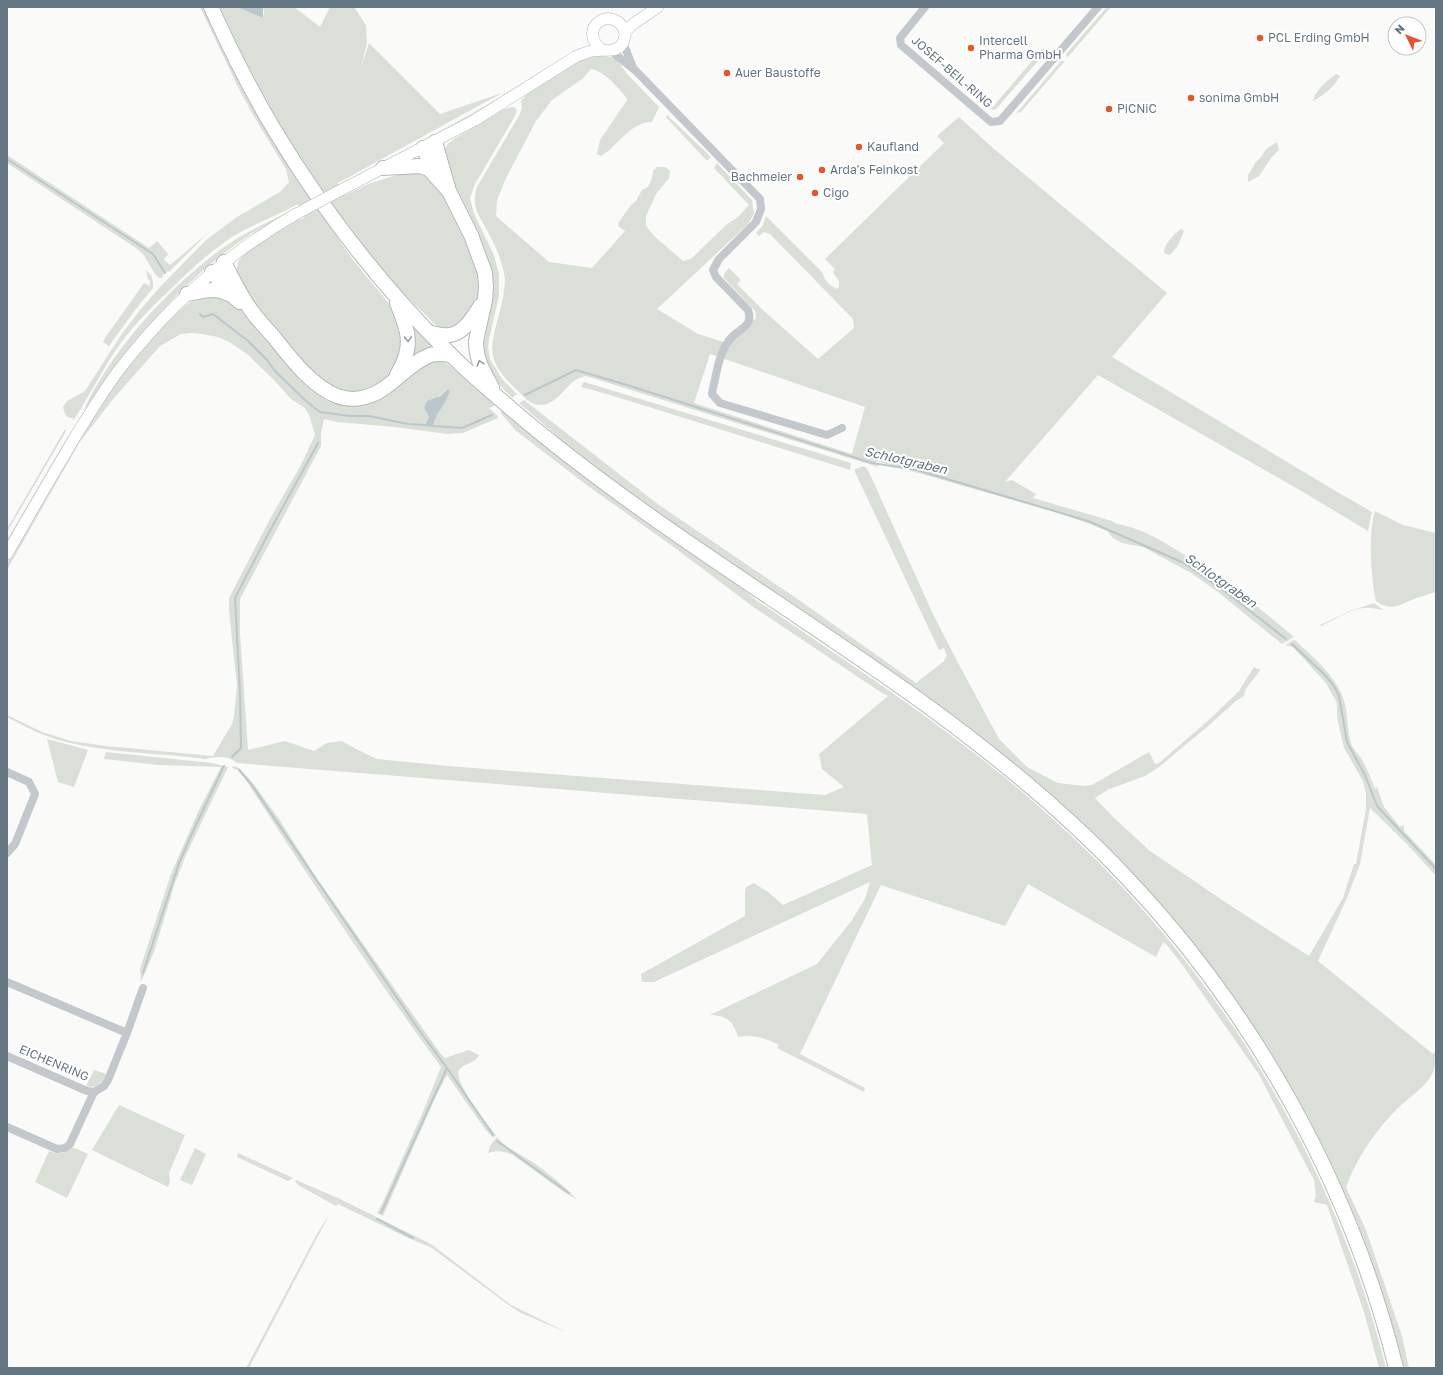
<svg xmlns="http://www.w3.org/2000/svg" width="1443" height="1375" font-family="'Golos Text',sans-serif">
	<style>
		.green { fill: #dadfd7; fill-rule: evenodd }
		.water { fill: #bbc7cb }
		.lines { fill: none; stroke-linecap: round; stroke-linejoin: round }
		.stream { stroke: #bbc7cb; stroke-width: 2 }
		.secondary-casing { stroke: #b3babf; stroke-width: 12 }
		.highway-casing { stroke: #b4b9bd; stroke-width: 16 }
		.street { stroke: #c3c8cc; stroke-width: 8 }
		.secondary { stroke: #fff; stroke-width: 11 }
		.highway { stroke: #fff; stroke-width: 14 }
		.secondary-bridge-casing { stroke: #b3babf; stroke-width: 12; stroke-linecap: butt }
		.secondary-bridge { stroke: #fff; stroke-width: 11 }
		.oneway { stroke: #939fa8 }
		.poi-dot { fill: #e4572e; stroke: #fff; stroke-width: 1.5 }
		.labels { text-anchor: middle; stroke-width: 4; stroke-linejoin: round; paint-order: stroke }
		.poi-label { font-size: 12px; fill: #657683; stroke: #fff; text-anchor: start }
		.street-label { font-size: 12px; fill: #657683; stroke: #fff }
		.water-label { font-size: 13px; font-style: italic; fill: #60757c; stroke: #fff }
	</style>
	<rect width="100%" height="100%" fill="#fafaf8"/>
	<g class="green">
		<path d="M 200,7 L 205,7 L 341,243 L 353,260 L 391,306 L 405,338 L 393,374 L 374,389 L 350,393 L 331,388 L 310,371 L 253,305 L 236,273 L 238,262 L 244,254 L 298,219 L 299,220 L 304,218 L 298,204 C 276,216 253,224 232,237 C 211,251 192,268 174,286 C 154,305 134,324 118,347 C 103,369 91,392 77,415 L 74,419 L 68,417 L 65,414 L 63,407 L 67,401 L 85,391 L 121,335 L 140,310 L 161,286 L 206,240 L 237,217 L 280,192 L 289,182 L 286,169 L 259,125 L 241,93 Z"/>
		<path d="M 216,7 L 237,7 L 263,18 L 264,12 L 263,7 L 294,7 L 320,27 L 330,7 L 354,7 L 366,25 L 367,43 L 361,68 L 369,43 L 440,114 L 502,93 L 338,183 L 345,195 L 368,184 L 416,169 L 431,174 L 456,216 L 481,278 L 478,304 L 457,329 L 441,329 L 437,326 L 389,280 L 338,217 L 274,120 Z"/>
		<path d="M 1107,7 L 1111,7 L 1067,58 L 1066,54 Z"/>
		<path d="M 1043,48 L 1045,53 L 996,109 L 993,110 L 990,108 L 992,108 Z"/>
		<path d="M 600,54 L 617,59 L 627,74 L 659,107 L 652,122 C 630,122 618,146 601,156 L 597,154 L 600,140 L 627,100 L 626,97 C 616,86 606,72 591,69 L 582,79 L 552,100 L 536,121 L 506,178 L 497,200 L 496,216 L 549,262 L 592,268 L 625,231 L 618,226 L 619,222 L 631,205 L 636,201 L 642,190 L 648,187 L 652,178 L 653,171 L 657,167 L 665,167 L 670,171 L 669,178 L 656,194 L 646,216 L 646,226 L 654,236 L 683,261 L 691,259 L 726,225 L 738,217 L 749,205 L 714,168 L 717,163 L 752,200 L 754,214 L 748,224 L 657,309 L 698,334 L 727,343 L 756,318 L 755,311 L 724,278 L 724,274 L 729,268 L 741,280 L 737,284 L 764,311 L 818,359 L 854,328 L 853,319 L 770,234 L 764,232 L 759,236 L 756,233 L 763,225 L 766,216 L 822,272 C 825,281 829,285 837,289 L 839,287 L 839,281 L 833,272 L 835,269 L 825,259 L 944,143 L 937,136 L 959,117 L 994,149 L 1167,293 L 1112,357 L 1339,493 L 1372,512 L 1368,531 L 1298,489 L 1098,375 L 1005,482 L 1012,480 L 1036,494 L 1033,498 L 1112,521 C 1116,525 1121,524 1126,526 C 1139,529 1153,536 1165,543 C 1211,570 1253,602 1294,637 L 1282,644 L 1218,592 L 1191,573 L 1143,547 L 1122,543 L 1113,538 L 1107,531 L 1090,524 L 1055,512 L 876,461 L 878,467 L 586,376 C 582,377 578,378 575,380 C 564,389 556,404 541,405 C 531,406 523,396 516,389 C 483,358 491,346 501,307 C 503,298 505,288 505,280 C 503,256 488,233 477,212 C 474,203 474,196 477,187 L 520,114 L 522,107 L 521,101 L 526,95 C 548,78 573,60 600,54 ZM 710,354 L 865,407 L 852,454 L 694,403 Z"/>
		<path d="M 1061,61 L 1065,61 L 1020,113 L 1018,112 L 1013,117 Z"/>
		<path d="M 1336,74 L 1340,76 C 1334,87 1324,95 1313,101 C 1315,90 1328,80 1336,74 Z"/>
		<path d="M 499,98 L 496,101 L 457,123 L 347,181 L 446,128 Z"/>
		<path d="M 512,107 L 514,107 L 517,110 L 515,116 L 475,184 L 470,198 L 474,214 L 494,255 L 499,274 L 499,296 L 489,340 L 488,347 L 490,359 L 502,379 L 517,394 L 512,398 L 494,379 L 480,346 L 490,302 L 444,150 L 448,144 L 454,139 L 504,109 Z"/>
		<path d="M 667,115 L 711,157 L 707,161 L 666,117 Z"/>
		<path d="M 1277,142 L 1279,150 L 1271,158 L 1259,176 L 1248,182 L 1248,175 L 1256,162 L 1262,156 L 1266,149 Z"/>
		<path d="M 7,155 L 149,248 L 157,241 L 168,254 L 164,259 L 165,261 L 170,265 L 208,233 L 169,272 L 168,271 L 163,275 L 162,278 L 159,278 L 155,274 L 143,254 L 136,248 L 7,163 Z"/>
		<path d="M 293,210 L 294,211 C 280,218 265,226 251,234 C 216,257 181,288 154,321 C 133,346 114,374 93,400 L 84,409 C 114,347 168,288 224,247 C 245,232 270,221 293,210 Z"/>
		<path d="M 1181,229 L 1184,231 L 1177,247 L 1170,255 L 1164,253 C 1164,244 1174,234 1181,229 Z"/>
		<path d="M 146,270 L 151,275 L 153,282 L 153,288 L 135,310 L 109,346 L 103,342 L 105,338 L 144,283 L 150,286 L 150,281 L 148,279 Z"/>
		<path d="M 209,293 C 214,293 219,292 224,294 C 231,297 237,303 243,309 C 276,338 310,408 360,403 C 381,401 396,386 412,373 C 419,367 425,360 435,359 C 450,361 465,381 477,390 C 484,396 492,399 499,404 L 489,408 L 498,416 L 498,418 L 463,433 L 448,434 L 394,427 L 337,422 L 324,419 L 321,433 L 321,446 L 240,599 L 240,634 L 248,750 L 285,741 L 314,751 L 327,743 L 342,741 L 358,750 L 377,759 L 447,766 L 825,795 L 844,787 L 822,769 L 819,754 L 888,696 L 882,693 L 752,606 L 675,548 L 588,486 L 515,430 L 500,412 L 505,410 C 598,489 699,556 799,624 C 848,656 896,688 943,723 C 1015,778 1083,836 1144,903 C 1229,998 1304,1120 1350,1240 C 1366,1282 1379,1325 1391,1368 L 1389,1368 C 1379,1329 1368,1291 1353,1253 C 1289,1086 1185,929 1048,811 C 1001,770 951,731 900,694 C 849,658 796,624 745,589 L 744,590 L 756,600 C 854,667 956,732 1045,812 C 1210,957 1333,1155 1386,1368 L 1379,1368 L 1364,1312 L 1327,1205 L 1314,1202 L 1316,1195 L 1314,1180 L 1258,1073 L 1181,963 L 1167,945 L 1163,942 L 1156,957 L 1028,884 L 1005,926 L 881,885 L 800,1054 L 865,1088 L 864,1092 L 777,1048 L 779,1045 C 765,1038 753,1034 738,1037 C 733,1020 727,1016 710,1015 L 817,964 L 852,920 L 865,899 L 870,882 L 654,982 L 642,982 L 641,974 L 745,916 L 745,891 L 746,887 L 754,883 L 768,892 L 783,905 L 872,865 L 867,814 L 237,763 C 230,756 215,756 206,759 C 159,753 112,753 66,742 C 45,737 26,727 7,717 L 7,715 L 42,732 L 71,741 L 106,746 L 213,756 L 232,724 L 234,716 L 237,686 L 229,610 L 229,599 L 231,594 L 271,517 L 301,465 L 315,435 L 310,417 L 305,408 L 291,399 L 274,380 L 247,354 L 231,343 L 218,337 L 202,334 L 192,333 L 181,334 L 160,346 L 114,398 L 79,443 L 7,570 L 7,563 C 33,518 58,473 86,428 C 111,387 138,345 175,314 C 186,305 196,297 209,293 ZM 448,389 L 450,391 L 448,397 L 436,415 L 433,426 L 428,427 L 425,425 L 429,417 L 424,408 L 427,401 L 433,400 Z"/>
		<path d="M 408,316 L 440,348 L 407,367 Z"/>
		<path d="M 584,382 L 851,463 L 850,470 L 607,394 L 581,387 Z"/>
		<path d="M 524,400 L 659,505 L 799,600 L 916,683 L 943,662 L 947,656 L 944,648 L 939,650 L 855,472 L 855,469 L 864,466 L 868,470 L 932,612 L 956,659 L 999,739 L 1027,767 L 1058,783 L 1084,786 L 1092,785 L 1149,752 L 1155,764 L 1159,763 L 1211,718 L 1239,691 L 1254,667 L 1257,669 L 1259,669 L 1260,670 C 1256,678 1244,687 1244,696 L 1236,701 L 1207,727 L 1159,767 L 1145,776 L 1107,790 L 1095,798 L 1112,816 L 1150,851 L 1231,906 L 1309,956 L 1343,898 L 1354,864 L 1356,864 L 1366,809 L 1366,794 L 1363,781 L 1344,748 L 1337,717 L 1337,703 L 1332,694 L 1326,683 L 1293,647 L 1285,645 L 1294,640 L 1296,641 C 1315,659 1338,677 1345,704 C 1348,718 1347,732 1352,746 C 1354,750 1358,754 1361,758 C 1367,768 1371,779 1375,789 L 1377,787 L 1384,807 L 1400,827 L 1404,825 L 1404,831 L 1436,865 L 1436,876 L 1407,844 L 1370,808 L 1360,864 L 1347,898 L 1318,961 L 1433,1054 L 1436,1050 C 1436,1062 1436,1069 1429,1079 C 1422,1089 1409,1098 1400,1106 C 1377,1128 1357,1157 1346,1187 L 1366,1230 L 1402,1336 L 1409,1368 L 1401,1368 L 1394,1341 L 1277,1069 L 1107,852 L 793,608 L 576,456 L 555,434 L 519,403 Z"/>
		<path d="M 65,429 L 66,431 L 65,433 L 7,532 L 7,529 Z"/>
		<path d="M 68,436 L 69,436 L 7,547 L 7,540 Z"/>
		<path d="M 1375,511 L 1403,525 L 1436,533 L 1436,592 C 1429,594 1421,596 1414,599 C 1399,605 1392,612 1376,601 C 1371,578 1368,533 1375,511 Z"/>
		<path d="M 1374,603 L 1383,610 C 1376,609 1370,607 1363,608 C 1349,610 1334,620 1321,626 L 1320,625 L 1350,611 Z"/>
		<path d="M 47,739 L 88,750 L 74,787 L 58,782 Z"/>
		<path d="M 106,752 L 212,763 L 228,767 L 186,855 L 175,883 L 154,952 L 141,982 L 140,969 L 171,874 L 198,812 L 221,767 L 159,765 L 104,759 Z"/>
		<path d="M 233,766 L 239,768 L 253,783 L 279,819 L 316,877 L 440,1053 L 445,1058 L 469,1050 L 479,1055 C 475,1064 464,1063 459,1070 C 453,1081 488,1125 496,1135 L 493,1138 L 485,1129 L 447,1075 L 436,1096 L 383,1216 L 377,1213 L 382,1204 L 422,1114 L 441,1067 C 372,973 307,875 244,777 L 238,770 L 232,768 Z"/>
		<path d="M 94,1070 L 107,1074 C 102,1082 96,1089 86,1086 Z"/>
		<path d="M 119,1105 L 185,1135 L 169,1173 L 170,1182 L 168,1187 L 92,1150 Z"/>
		<path d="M 497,1137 C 506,1148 520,1154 531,1161 C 548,1173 564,1185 577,1200 L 561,1190 L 513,1155 C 504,1151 497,1150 488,1153 L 490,1146 Z"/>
		<path d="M 72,1147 L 88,1154 L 67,1198 L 35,1182 L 49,1151 C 59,1155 65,1154 72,1147 Z"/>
		<path d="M 195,1148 L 206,1154 L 192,1185 L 180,1180 Z"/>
		<path d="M 238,1153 L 293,1178 L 288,1181 L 237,1157 Z"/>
		<path d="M 296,1180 L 338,1198 L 431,1244 L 511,1305 L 568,1333 L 521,1313 L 510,1306 L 432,1248 L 404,1236 L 338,1204 L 336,1206 L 298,1185 L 295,1181 Z"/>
		<path d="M 329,1215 L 249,1368 L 246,1368 L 318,1232 Z"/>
	</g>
	<g class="water">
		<path d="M 237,7 L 263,7 L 263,18 Z"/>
		<path d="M 448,389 L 450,391 C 446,405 436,411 433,426 L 428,427 L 425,425 L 429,417 L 424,408 L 427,401 L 440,396 Z"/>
	</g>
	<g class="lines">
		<g class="stream">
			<path d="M 7,159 L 153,254 L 165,273"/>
			<path d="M 200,314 L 203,317 L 213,314 L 248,341 L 267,360 L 275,371 L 306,401 L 320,412 L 350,416 L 369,416 L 408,424 L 426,425"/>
			<path d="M 525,395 L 576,370 L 627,385 L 872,463 L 917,470 L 1088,521 L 1184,563 L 1227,593 L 1286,639"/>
			<path d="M 432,426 L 462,428 L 492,415"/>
			<path d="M 1292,644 L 1325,675 L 1334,686 L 1339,696 L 1347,742 L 1365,775 L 1377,806 L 1436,869"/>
			<path d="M 232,757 L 241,748 L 240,693 L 235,598 L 266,538 L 318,443"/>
			<path d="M 239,770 L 251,784 L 419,1030 L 447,1068 L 381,1213"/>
			<path d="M 143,973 L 179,863 L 195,827 L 224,766"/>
			<path d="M 447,1068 L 493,1135"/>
			<path d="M 497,1141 L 569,1193"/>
			<path d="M 377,1219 L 413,1238"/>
		</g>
		<defs>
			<g id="secondary">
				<path d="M 625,32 L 633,24 L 658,7"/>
				<path d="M 341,190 L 475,120 L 575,57 C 580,55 586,52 592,51 C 604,48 619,55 624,40 C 629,26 612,13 600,21 C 588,29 592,42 601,49"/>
				<path d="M 7,554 C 29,515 52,476 75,437 C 90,413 105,388 122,366 C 170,305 228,253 296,214"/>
			</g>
			<g id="highway">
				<path d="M 211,7 C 230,49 251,91 275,131 C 324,212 384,289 452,356 C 472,376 493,393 515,412 C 642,520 787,605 922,702 C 995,755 1065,812 1126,877 C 1255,1013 1351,1186 1396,1368"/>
				<path d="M 435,142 L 449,191 L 471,235 L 485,273 L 486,287 L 485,300 L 476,341 C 476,359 483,372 492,387"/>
				<path d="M 423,148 L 437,175"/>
				<path d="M 383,168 L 420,166 L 429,169 L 446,188"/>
				<path d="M 224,262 C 232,278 240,295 251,310 C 257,319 265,327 273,336 C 289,356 311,386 337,396 C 350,401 365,399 378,392 C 396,382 410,363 430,355 C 437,353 444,354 451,355"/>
				<path d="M 212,272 L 234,297 L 240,302"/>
				<path d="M 187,294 C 204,291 215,286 231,295"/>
				<path d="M 397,303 C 409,332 414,347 397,375"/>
				<path d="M 431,333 C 437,334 444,336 450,335 C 464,333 474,316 481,305"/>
			</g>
		</defs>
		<use href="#secondary" class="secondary-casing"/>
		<use href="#highway" class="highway-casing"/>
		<g class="street">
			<path d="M 925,7 L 900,38 L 901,45 L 991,122 L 1000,121 L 1098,7"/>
			<path d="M 623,42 L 633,68"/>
			<path d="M 611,51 L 635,70 L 760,199 L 761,209 L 756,222 L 719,259 L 713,270 L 716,277 L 748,310 C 754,326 740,328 731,338 C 719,351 717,372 713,388 L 712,394 L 720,403 L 827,435 L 842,428"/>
			<path d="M 7,772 L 29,782 L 35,794 L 15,844 L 7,853"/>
			<path d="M 7,982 L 127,1033 L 108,1080 L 104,1086 L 94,1092 L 87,1091 L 7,1056"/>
			<path d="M 127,1033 L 143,988"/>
			<path d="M 7,1127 L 57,1149 L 65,1148 L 70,1144 L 94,1092"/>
		</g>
		<use href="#secondary" class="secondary"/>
		<use href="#highway" class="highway"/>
		<defs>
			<path id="secondary-bridge" d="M 296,214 L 341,190"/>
		</defs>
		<use href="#secondary-bridge" class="secondary-bridge-casing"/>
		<use href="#secondary-bridge" class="secondary-bridge"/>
	</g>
	<defs><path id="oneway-chevron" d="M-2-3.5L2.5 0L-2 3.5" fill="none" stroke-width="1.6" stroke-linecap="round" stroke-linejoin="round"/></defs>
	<g class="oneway">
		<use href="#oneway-chevron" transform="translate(408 339) rotate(88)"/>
		<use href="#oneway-chevron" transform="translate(480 363) rotate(-108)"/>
	</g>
	<g class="poi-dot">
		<circle cx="1260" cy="38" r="4"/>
		<circle cx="971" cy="48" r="4"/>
		<circle cx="727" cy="73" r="4"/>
		<circle cx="1191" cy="98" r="4"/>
		<circle cx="1109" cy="109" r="4"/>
		<circle cx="859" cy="147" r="4"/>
		<circle cx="822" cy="170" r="4"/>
		<circle cx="800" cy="177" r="4"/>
		<circle cx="815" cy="193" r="4"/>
	</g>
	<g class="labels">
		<g class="poi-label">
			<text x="1268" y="42">PCL Erding GmbH</text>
			<text x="979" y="45">Intercell<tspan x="979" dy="14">Pharma GmbH</tspan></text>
			<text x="735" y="77">Auer Baustoffe</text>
			<text x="1199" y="102">sonima GmbH</text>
			<text x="1117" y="113">PiCNiC</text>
			<text x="867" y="151">Kaufland</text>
			<text x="830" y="174">Arda's Feinkost</text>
			<text x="792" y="181" text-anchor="end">Bachmeier</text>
			<text x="823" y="197">Cigo</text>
		</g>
		<g class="street-label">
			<text transform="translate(952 72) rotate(41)" y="4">JOSEF-BEIL-RING</text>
			<text transform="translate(54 1063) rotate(23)" y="4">EICHENRING</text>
		</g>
		<g class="water-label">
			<text transform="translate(906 460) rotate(13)" y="5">Schlotgraben</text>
			<text transform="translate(1221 580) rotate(35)" y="5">Schlotgraben</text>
		</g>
	</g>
	<rect width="1443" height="1375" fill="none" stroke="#657683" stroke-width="16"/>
	<g transform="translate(1407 36) rotate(313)"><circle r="19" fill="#ffffff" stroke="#c1c8cd"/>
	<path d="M0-3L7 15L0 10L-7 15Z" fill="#e4572e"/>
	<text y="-6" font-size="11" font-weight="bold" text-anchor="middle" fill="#657683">N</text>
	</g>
</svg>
